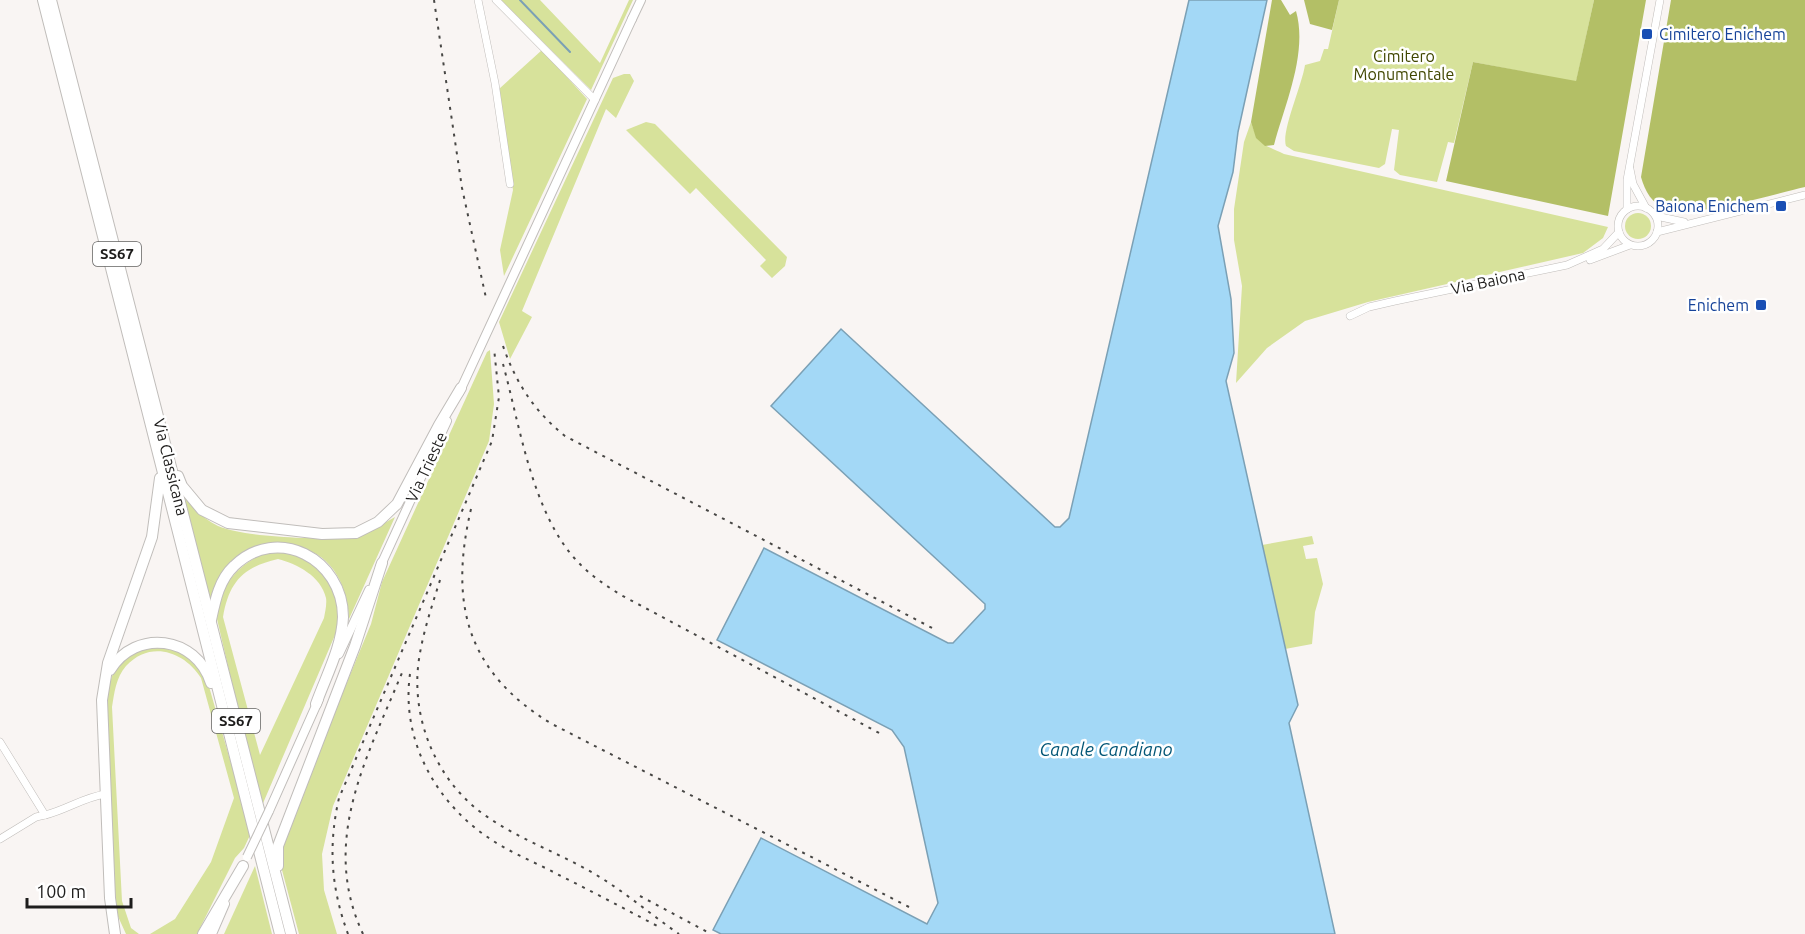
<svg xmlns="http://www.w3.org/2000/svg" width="1805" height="934" font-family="Ubuntu,sans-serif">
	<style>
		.green { fill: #d7e29b; fill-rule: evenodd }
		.forest { fill: #b3bf66 }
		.water { fill: #a3d8f6; stroke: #7ba0b5; stroke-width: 1.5 }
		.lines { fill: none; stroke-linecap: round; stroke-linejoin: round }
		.stream { stroke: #7ba0b5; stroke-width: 2 }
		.minor-casing { stroke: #c0bdba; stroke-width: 8 }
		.major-casing { stroke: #c0bdba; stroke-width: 10 }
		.highway-casing { stroke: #c0bdba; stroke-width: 12 }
		.minor { stroke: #fff; stroke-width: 7 }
		.major { stroke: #fff; stroke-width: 8 }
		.highway { stroke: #fff; stroke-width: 10 }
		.rail { stroke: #484745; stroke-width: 2; stroke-dasharray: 3 6; stroke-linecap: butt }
		.major-bridge-casing { stroke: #c0bdba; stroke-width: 10; stroke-linecap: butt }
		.major-bridge { stroke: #fff; stroke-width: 8 }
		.transit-dot { fill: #1a4fb4; stroke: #fff; stroke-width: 2 }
		.labels { text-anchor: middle; stroke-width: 5; stroke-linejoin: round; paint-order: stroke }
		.shield { fill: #fff; stroke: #626160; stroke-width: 1.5 }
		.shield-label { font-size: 15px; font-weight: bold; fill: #1e1d1c }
		.transit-label { font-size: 16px; fill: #164399; stroke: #fff; text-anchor: end }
		.park-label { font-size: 16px; fill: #404600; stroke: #fff }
		.street-label { font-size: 16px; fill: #1e1d1c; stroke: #fff }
		.water-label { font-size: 18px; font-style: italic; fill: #035676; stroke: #fff }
	</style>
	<rect width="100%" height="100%" fill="#f9f5f3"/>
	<g class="green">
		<path d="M 501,0 L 540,0 L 600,63 L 629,0 L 633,0 L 591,90 Z"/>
		<path d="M 1339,0 L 1594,0 L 1576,82 L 1473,62 L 1454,143 L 1448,142 L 1437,182 L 1400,175 L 1394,170 L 1399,130 L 1392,129 L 1385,164 L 1379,168 L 1294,151 L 1286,146 C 1281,132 1302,85 1305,65 L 1320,61 L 1324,49 L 1328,49 Z"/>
		<path d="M 542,50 L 587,99 L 504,276 L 500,250 L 513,190 L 499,89 Z"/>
		<path d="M 624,74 L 630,74 L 634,81 L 616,118 L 606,109 L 522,311 L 532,317 L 510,359 L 499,322 L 613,78 Z"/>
		<path d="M 646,122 L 655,124 L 787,257 L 785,266 L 772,278 L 760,266 L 766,260 L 696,188 L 690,194 L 626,130 Z"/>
		<path d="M 1251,122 C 1258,144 1264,145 1284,154 L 1608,227 L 1603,238 L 1583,253 L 1368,302 L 1305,321 L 1267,348 L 1236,383 L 1242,286 L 1234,240 L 1234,209 L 1244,142 Z"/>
		<circle cx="1638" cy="226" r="13"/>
		<path d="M 490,350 L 494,404 L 489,441 L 333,806 L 322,854 L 324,890 L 337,934 L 299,934 L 282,870 L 284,843 L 291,818 L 371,624 L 382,582 L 487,352 Z"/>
		<path d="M 182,495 C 193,507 203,519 218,526 C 248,538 311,538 344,539 L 362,536 L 395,517 L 349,619 C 348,589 334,555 300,548 C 287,545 255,555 240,557 L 210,607 Z"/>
		<path d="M 1312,536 L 1314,544 L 1303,546 L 1306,559 L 1317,558 L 1323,584 L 1315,612 L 1312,644 L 1285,649 L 1262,545 Z"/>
		<path d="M 264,553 L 291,553 L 320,567 L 338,598 L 338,628 L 261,808 L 217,619 C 219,587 235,567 264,553 ZM 278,559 C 297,564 321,576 326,598 C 327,604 325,612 324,618 L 260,755 L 223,617 C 229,582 243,567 278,559 Z"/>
		<path d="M 160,645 L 183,652 L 206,676 L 251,833 L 244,848 L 235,858 L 197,934 L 150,934 L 175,919 L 211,862 L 234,798 L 201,678 C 184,651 150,640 126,666 C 116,677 114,694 112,707 L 122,901 L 131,928 L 139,934 L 126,934 L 116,912 L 107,707 C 109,664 121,656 160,645 Z"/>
		<path d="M 255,866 L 272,934 L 224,934 Z"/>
	</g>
	<g class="forest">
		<path d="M 1272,0 L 1281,0 L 1290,15 L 1296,11 C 1308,53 1285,104 1274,145 L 1265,146 L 1256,138 L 1251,122 Z"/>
		<path d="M 1304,0 L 1339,0 L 1332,30 L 1310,24 Z"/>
		<path d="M 1594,0 L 1646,0 L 1608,216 L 1446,181 L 1473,62 L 1576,81 Z"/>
		<path d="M 1671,0 L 1805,0 L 1805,187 C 1773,194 1695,219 1666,209 C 1652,204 1645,191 1641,177 Z"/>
	</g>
	<path class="water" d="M 1189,0 L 1267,0 L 1238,132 L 1233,172 L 1218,226 L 1231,299 L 1234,353 L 1226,381 L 1298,705 L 1289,723 L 1335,934 L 721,934 L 713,930 L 761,838 L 927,924 L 938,903 L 904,747 L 892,730 L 717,640 L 764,548 L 948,643 L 953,643 L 985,609 L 985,604 L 771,406 L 841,329 L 1055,527 L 1060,527 L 1069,518 Z"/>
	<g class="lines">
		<path class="stream" d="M 520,0 L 570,52"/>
		<defs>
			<g id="minor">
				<path d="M 478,0 L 495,83 L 510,184"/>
				<path d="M 496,0 L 595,100"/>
				<path d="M 1630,169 L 1633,184 L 1646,208"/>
				<circle cx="1638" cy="226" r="20"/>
				<path d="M 1627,209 L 1627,180 L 1660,0"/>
				<path d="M 1656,216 L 1684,222"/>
				<path d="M 1657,232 L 1805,195"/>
				<path d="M 1590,260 L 1630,245"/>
				<path d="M 1350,316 L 1369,307 L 1395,301 L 1567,265 L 1603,249 L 1619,232"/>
				<path d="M 0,742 L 45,815 C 66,810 84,797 106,794"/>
				<path d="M 0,839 L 36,817 L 45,815"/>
			</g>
			<g id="major">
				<path d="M 632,19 L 641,0"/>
				<path d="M 459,393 L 632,19"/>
				<path d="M 380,567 L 447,421"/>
				<path d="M 339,654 L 369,590"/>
				<path d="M 269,811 L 319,699"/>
				<path d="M 212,934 L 225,904"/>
			</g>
			<g id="highway">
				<path d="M 43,0 L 280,934"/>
				<path d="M 51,0 L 291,934"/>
				<path d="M 178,476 L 182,486 L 202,510 L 228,523 L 322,534 L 356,533 L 378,522 L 397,504 L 439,425 L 461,388"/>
				<path d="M 211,620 C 215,601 219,580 234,566 C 277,524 343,559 343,617 C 342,647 326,676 316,704"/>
				<path d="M 110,670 C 136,628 196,636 211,683"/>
				<path d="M 278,866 L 278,846 L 355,646 L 382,563"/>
				<path d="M 115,934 L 110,898 L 102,700 L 108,663 L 152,537 L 160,478"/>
				<path d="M 203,934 L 243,866"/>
			</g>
		</defs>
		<use href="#minor" class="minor-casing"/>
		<use href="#major" class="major-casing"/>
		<use href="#highway" class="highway-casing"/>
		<use href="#minor" class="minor"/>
		<use href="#major" class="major"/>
		<use href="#highway" class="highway"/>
		<g class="rail">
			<path d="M 434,0 L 462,188 L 486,298"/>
			<path d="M 503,346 C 516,383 534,411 565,436 L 936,630"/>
			<path d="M 503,364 C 520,426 532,513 577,561 C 590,575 605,585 621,595 L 881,734"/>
			<path d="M 471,509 C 449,603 466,672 552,724 L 909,907"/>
			<path d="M 440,580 C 432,606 423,632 419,659 C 410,719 437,784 489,818 C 521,840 559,853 593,873 C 624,891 650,914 679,934"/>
			<path d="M 410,674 C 401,738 434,800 486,836 C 508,852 535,862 559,875 C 593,892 627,910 661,928"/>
			<path d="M 640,896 L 711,934"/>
			<path d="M 348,934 C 331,888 328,846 339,798 L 492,441 L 499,397 L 494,348"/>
			<path d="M 363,934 C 319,840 368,756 404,668"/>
		</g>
		<defs>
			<path id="major-bridge" d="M 247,857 L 269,811"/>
		</defs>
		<use href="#major-bridge" class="major-bridge-casing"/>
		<use href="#major-bridge" class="major-bridge"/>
	</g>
	<g class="transit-dot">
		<rect x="1641" y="28" width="12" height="12" rx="3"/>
		<rect x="1775" y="200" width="12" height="12" rx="3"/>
		<rect x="1755" y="299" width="12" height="12" rx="3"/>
	</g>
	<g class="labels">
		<g class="shield">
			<rect x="93" y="242" width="48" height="24" rx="4.5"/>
			<rect x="212" y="709" width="48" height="24" rx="4.5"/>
		</g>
		<g class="shield-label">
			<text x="117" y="259">SS67</text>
			<text x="236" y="726">SS67</text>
		</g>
		<g class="transit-label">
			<text x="1659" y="40" text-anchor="start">Cimitero Enichem</text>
			<text x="1769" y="212">Baiona Enichem</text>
			<text x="1749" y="311">Enichem</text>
		</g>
		<g class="park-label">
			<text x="1404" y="62">Cimitero<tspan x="1404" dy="18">Monumentale</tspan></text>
		</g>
		<g class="street-label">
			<text transform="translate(1488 281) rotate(-12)" y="6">Via Baiona</text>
			<text transform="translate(171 467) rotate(76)" y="6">Via Classicana</text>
			<text transform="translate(426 467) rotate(-65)" y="6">Via Trieste</text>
		</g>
		<g class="water-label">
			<text x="1106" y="756">Canale Candiano</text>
		</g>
	</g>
	<path d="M27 898v9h104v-9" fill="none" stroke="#1e1d1c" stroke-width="3"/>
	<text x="36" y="898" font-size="18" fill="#1e1d1c" stroke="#ffffff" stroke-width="4.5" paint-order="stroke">100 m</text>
</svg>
